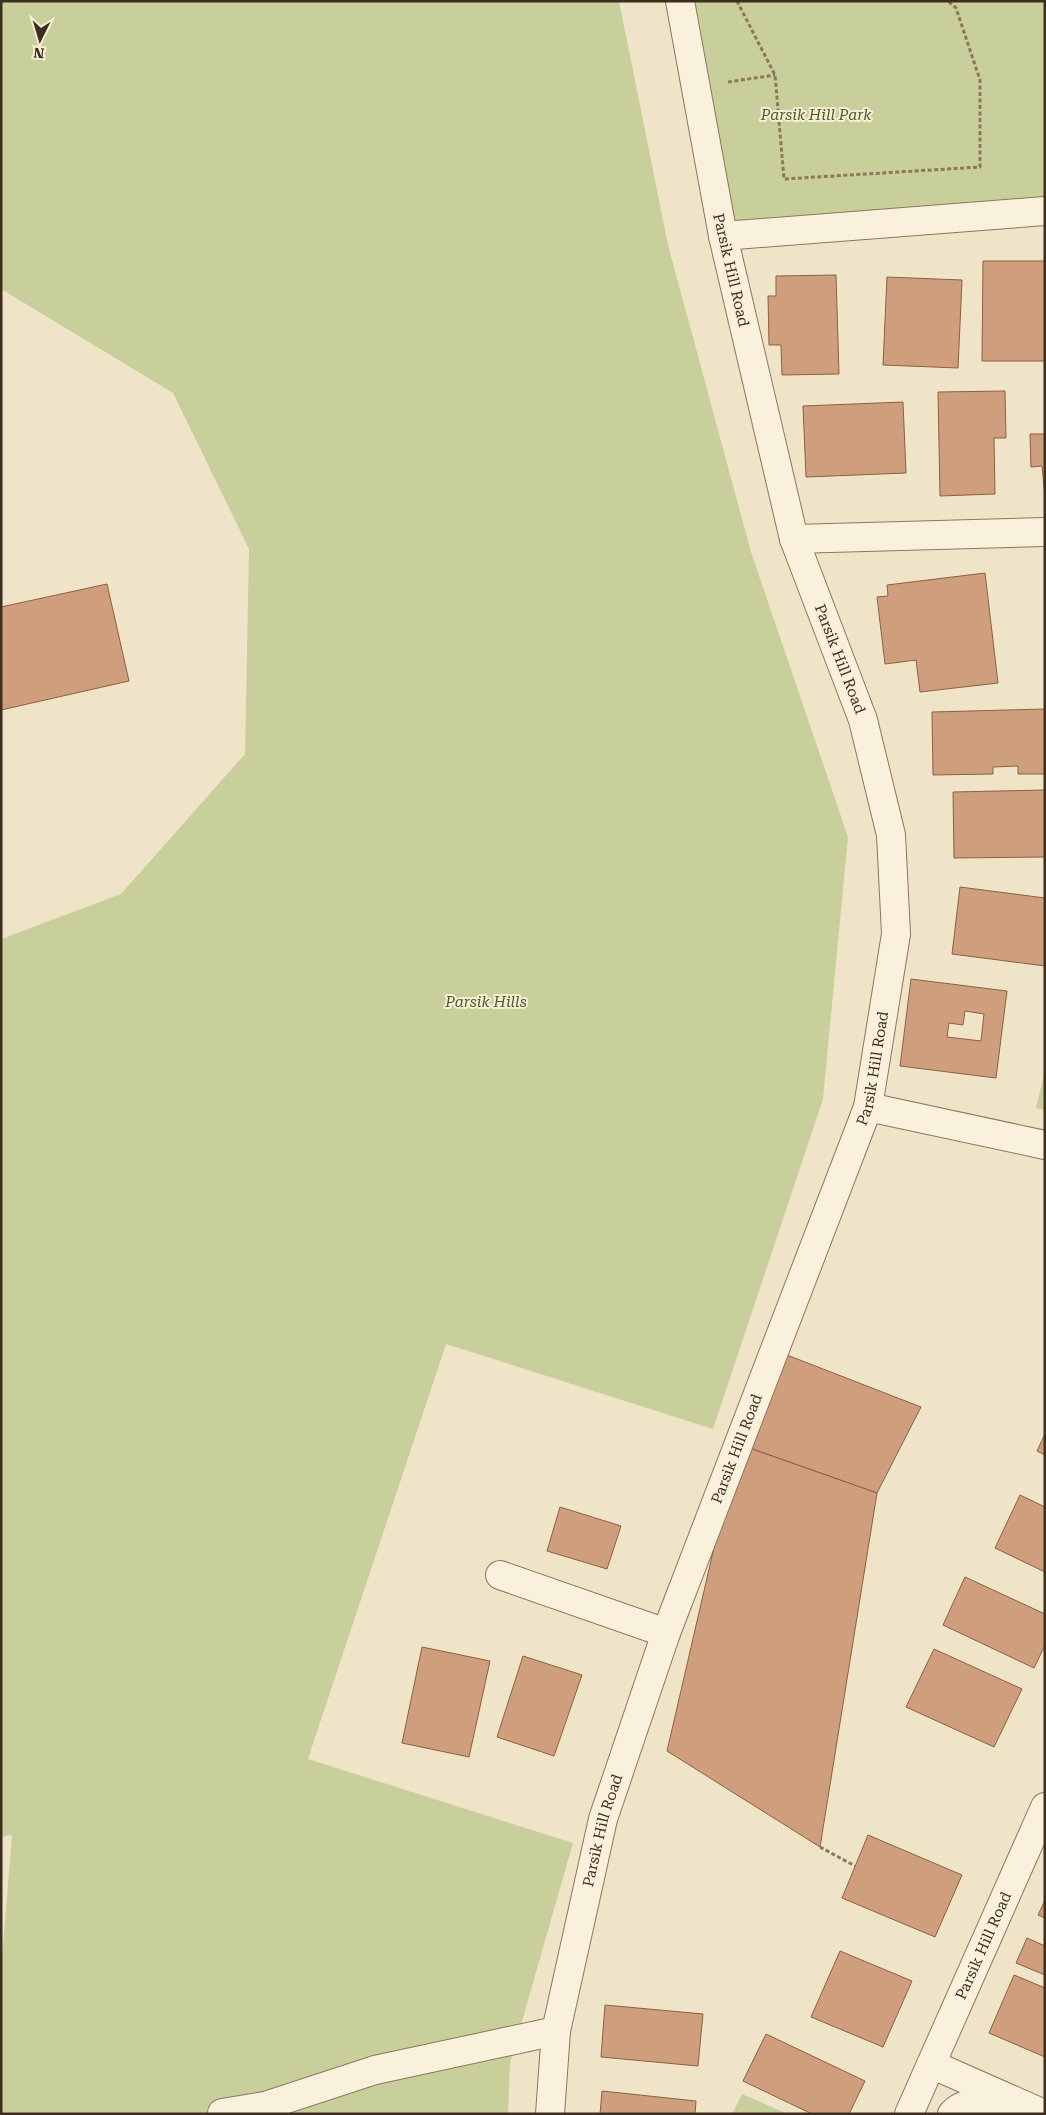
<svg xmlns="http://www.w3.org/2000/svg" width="1046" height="2115" font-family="'Roboto Serif',serif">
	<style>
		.green { fill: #c9cf9b }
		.building { fill: #cf9f7d; stroke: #8d5f41; fill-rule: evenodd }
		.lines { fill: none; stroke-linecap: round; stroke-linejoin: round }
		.minor-casing { stroke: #8d765c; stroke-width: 30 }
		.path { stroke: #8d765c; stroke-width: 3; stroke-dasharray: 4 2.5; stroke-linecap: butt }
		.minor { stroke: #faf1dc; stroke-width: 28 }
		.labels { text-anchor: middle; stroke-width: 4; stroke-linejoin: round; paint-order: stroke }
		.park-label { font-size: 15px; font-style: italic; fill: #4d5a26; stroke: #f7eed8 }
		.street-label { font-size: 15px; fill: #3d2e20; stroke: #f7eed8 }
	</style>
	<rect width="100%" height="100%" fill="#f0e4c8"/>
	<g class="green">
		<path d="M 1,1 L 619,1 L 668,245 L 751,552 L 848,837 L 823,1099 L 713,1429 L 446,1344 L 308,1759 L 573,1843 L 510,2063 L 508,2114 L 1,2114 L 1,1970 L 12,1835 L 1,1837 L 1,939 L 121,894 L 245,754 L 249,549 L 173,393 L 1,289 Z"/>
		<path d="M 680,1 L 1045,1 L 1045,211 L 723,236 Z"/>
		<path d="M 1045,1070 L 1045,1110 L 1036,1108 Z"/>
		<path d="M 742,2094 L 788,2114 L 732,2114 Z"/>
	</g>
	<g class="building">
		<path d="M 983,261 L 1045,261 L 1045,361 L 982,361 Z"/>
		<path d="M 836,275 L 839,374 L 782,375 L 781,345 L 769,345 L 768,296 L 776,296 L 776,276 Z"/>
		<path d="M 887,277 L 962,280 L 958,368 L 883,365 Z"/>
		<path d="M 1005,391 L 1006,438 L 994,438 L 995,494 L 940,496 L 938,392 Z"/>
		<path d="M 903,402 L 906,473 L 806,477 L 803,406 Z"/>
		<path d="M 1030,434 L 1045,434 L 1045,496 L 1042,466 L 1031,467 Z"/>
		<path d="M 985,573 L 998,683 L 920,692 L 916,660 L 885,664 L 877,597 L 888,596 L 887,585 Z"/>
		<path d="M 107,584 L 129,681 L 1,710 L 1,607 Z"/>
		<path d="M 1045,709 L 1045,774 L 1018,774 L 1018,766 L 993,767 L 993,774 L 933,775 L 932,712 Z"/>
		<path d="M 1045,790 L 1045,857 L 954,858 L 953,792 Z"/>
		<path d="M 960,887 L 1045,898 L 1045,966 L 952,954 Z"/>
		<path d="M 911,979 L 1007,991 L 996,1078 L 900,1066 ZM 965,1011 L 984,1014 L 981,1041 L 947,1037 L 949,1023 L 963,1025 Z"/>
		<path d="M 774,1350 L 921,1407 L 877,1493 L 738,1444 Z"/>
		<path d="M 1045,1434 L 1045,1455 L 1037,1451 Z"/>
		<path d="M 738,1444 L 877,1493 L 820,1847 L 667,1751 Z"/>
		<path d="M 1020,1495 L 1045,1507 L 1045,1572 L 995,1548 Z"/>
		<path d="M 560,1507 L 621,1526 L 607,1569 L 547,1551 Z"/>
		<path d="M 965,1577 L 1045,1614 L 1045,1645 L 1034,1668 L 943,1625 Z"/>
		<path d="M 422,1647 L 490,1661 L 469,1757 L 402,1743 Z"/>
		<path d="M 934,1649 L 1022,1689 L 994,1747 L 906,1707 Z"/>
		<path d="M 523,1656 L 582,1675 L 554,1756 L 497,1737 Z"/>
		<path d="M 868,1835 L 962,1875 L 935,1937 L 842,1898 Z"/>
		<path d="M 1045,1900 L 1045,1918 L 1038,1915 Z"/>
		<path d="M 1027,1938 L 1045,1946 L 1045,1975 L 1016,1963 Z"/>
		<path d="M 840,1951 L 912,1981 L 883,2047 L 811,2017 Z"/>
		<path d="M 1014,1975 L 1045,1988 L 1045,2057 L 989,2033 Z"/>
		<path d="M 605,2005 L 703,2014 L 698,2066 L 601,2057 Z"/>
		<path d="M 766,2034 L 865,2081 L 849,2114 L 812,2114 L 743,2081 Z"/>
		<path d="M 602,2091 L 696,2101 L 695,2114 L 600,2114 Z"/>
	</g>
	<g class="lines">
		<defs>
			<g id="minor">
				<path d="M 723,236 L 1045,211"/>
				<path d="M 794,539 L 1045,532"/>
				<path d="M 868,1107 L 1045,1145"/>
				<path d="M 500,1575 L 666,1633"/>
				<path d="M 931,2064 L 1044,2114"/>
				<path d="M 222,2113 L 265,2106 L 375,2070 L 556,2031"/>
				<path id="s1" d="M 550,2114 L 556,2031 L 603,1819 L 666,1633 L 868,1107 L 896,934 L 891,835 L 863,720 L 794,539 L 723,236 L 680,1"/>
				<path id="s2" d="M 909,2114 L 1045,1807"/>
				<path d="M 952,2114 C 967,2097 983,2107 1001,2114"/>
			</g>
		</defs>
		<use href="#minor" class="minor-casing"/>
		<g class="path">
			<path d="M 737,1 L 775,75 L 784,179 L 980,167 L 980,80 L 956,8 L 948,1"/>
			<path d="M 728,82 L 775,75"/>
			<path d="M 820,1847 L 855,1866"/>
		</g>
		<use href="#minor" class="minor"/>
	</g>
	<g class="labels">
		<g class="park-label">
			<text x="816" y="120">Parsik Hill Park</text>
			<text x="486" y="1007">Parsik Hills</text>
		</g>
		<g class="street-label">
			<text transform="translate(731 270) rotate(77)" y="5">Parsik Hill Road</text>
			<text transform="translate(840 659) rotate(69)" y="5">Parsik Hill Road</text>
			<text dy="5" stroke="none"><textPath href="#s1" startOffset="1099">Parsik Hill Road</textPath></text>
			<text dy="5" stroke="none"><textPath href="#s1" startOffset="694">Parsik Hill Road</textPath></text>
			<text dy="5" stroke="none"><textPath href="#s1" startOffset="289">Parsik Hill Road</textPath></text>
			<text dy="5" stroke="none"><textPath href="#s2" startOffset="184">Parsik Hill Road</textPath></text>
		</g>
	</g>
	<rect width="1046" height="2115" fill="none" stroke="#3d2e20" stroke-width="5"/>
	<g transform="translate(40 40) rotate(185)" stroke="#f7eed8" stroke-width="4" paint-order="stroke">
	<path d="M0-4L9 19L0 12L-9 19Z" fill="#3d2e20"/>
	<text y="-8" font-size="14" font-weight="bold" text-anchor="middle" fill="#3d2e20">N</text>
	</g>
</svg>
